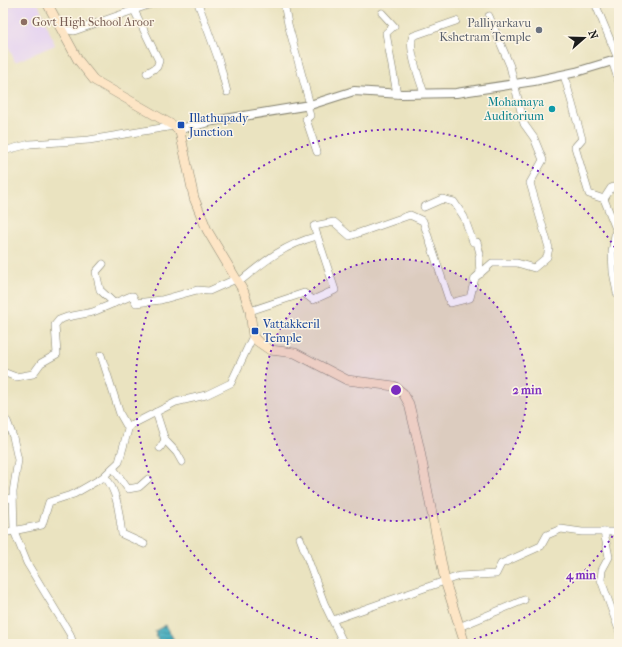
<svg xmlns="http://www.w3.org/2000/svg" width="622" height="647" font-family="'IM FELL French Canon',serif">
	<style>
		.built { fill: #e5d3f1 }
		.water { fill: url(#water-rules); stroke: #2e646d }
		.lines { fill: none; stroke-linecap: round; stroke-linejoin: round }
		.minor-casing { stroke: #83806e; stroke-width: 8 }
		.tertiary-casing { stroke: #83806e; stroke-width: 10 }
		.secondary-casing { stroke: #83806e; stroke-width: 10 }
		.minor { stroke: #fff; stroke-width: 7 }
		.tertiary { stroke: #fff; stroke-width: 8 }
		.secondary { stroke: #fde5c5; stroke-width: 9 }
		.ring { fill: none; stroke: #7b2cbf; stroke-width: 2; stroke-dasharray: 2 4 }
		.education-dot { fill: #8d6e63; stroke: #fcf5e5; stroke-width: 1.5 }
		.worship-dot { fill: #6b7280; stroke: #fcf5e5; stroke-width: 1.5 }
		.culture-dot { fill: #0f9aa8; stroke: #fcf5e5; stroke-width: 1.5 }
		.transit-dot { fill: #1a4fb4; stroke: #fcf5e5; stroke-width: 1.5 }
		.labels { text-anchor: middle; stroke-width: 3; stroke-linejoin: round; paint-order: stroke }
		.education-label { font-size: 12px; fill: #785e54; stroke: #fcf5e5; text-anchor: start }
		.worship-label { font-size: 12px; fill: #5b616d; stroke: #fcf5e5; text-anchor: end }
		.culture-label { font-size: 12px; fill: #0d838f; stroke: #fcf5e5; text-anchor: end }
		.transit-label { font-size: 12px; fill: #164399; stroke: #fcf5e5; text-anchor: start }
		.centre { fill: #7b2cbf; stroke: #fcf5e5; stroke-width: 2 }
		.ring-label { font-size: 12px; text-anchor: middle; font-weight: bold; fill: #7b2cbf; stroke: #fcf5e5; stroke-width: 3; stroke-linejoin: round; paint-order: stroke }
	</style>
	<defs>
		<pattern id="water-rules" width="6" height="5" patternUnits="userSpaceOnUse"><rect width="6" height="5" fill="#3fabbe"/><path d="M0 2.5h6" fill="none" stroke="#348a9a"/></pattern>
	</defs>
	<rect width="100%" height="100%" fill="#fcf5e5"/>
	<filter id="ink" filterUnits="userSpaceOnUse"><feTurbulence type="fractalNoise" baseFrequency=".025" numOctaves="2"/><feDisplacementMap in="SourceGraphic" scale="8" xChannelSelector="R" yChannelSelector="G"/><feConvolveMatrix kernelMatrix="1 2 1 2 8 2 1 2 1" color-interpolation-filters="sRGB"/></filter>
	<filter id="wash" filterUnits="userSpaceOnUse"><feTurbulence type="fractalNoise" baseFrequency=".012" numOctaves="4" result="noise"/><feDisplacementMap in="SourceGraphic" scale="16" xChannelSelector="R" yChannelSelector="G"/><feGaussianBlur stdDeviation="0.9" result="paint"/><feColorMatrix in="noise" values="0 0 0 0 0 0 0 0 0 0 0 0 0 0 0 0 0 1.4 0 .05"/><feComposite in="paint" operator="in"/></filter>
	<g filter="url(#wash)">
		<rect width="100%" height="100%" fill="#eae3c0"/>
		<path class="built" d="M 20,3 L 38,3 L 55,45 L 15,62 L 3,33 L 3,10 Z"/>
		<path class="water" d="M 166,625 L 176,644 L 159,644 L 155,631 Z"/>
	</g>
	<g filter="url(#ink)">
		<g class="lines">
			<defs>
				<g id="minor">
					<path d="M 198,3 L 220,64 L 227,92"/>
					<path d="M 284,3 L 288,24 L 310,105"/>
					<path d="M 595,3 L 618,59"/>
					<path d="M 134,10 L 159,61 L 157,67 L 147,73"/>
					<path d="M 382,13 L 394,26 L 386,33 L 397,94"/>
					<path d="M 61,29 L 74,31 L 154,3"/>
					<path d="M 612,61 L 619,82"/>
					<path d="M 564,75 L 582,139 L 575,147 L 589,194 L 604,199 L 616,229 L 612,252 L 613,272 L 617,293"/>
					<path d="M 424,93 C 420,81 407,47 413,36 L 456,21"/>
					<path d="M 307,105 L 310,116 L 306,119 L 317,152"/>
					<path d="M 3,151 L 30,144 L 89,140 L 174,126"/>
					<path d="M 604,199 L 611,188 L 619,185"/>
					<path d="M 424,207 L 442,199 L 454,202 L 464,217 L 473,242 L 477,242 L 480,254 L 479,257 L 480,274"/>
					<path d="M 103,264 L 96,272 L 100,290 L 114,303"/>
					<path d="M 238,283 C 266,260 282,246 317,236"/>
					<path d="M 250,311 L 304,293 L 313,300 L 335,290 L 314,226 L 334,222 L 350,236 L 410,215 L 423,221 L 450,303 L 470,298 L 475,278 L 492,263 L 517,263 L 534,268 L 547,257 L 549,248 L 530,183 L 543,160 L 534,138 L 524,124 L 510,66 L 489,16"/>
					<path d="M 101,355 L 120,414 L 128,428"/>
					<path d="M 3,372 L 16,377 L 33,374 L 41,363 L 57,354 L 55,325 L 59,320 L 67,317 L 93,312 L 131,296 L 133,296 L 136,303 L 161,300 L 197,290 L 209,291 L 236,279"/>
					<path d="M 156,412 L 165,440 L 160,448"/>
					<path d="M 3,421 L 7,421 L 13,437 L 18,460 L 13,492 L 14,531 L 27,563 L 70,634 L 73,644"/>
					<path d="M 165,440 L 177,453 L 182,462"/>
					<path d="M 113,468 L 128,489 L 139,487 L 148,479"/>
					<path d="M 102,478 L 106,478 C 118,493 119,515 122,534 L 144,544"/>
					<path d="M 3,499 L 13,498"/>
					<path d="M 604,532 L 609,557 L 602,570 L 601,580 L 619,630"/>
					<path d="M 3,533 L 42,525 L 49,502 L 74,494 L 102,478 L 119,462 L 129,426 L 176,402 L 206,395 L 231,383 L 253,336"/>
					<path d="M 300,538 L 324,603 L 344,644"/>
					<path d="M 333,620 L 459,576 L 496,574 L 501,564 L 541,546 L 547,535 L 561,529 L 582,532 L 619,532"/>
					<path d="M 459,627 L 524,600"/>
				</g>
				<path id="tertiary" d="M 180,132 L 184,128 L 213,121 L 310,105 L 354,91 L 402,94 L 456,93 L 534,81 L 576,72 L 619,59"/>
				<path id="secondary" d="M 47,3 L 78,60 L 94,80 L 174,126 L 180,132 L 194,198 L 207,230 L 244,292 L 250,311 L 253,336 L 257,341 L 270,350 L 295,353 L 347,380 L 394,386 L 403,393 L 409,404 L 419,446 L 445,581 L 465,644"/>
			</defs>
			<use href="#minor" class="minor-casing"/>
			<use href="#tertiary" class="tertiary-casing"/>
			<use href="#secondary" class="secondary-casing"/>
			<use href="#minor" class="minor"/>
			<use href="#tertiary" class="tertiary"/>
			<use href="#secondary" class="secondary"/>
		</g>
	</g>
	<circle cx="396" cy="390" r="131" fill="#7b2cbf" fill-opacity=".12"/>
	<g class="ring">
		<circle cx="396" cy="390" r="131"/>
		<path d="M619 526A261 261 0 0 1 457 644M335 644A261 261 0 1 1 619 254"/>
	</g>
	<circle class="education-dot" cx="24" cy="22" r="4"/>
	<circle class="worship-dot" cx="539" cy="30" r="4"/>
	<circle class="culture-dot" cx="552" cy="109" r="4"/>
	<g class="transit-dot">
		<rect x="177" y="121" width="8" height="8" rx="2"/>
		<rect x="251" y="327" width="8" height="8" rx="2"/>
	</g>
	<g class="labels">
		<g class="education-label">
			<text x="32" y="26">Govt High School Aroor</text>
		</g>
		<g class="worship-label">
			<text x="531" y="27">Palliyarkavu<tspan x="531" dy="14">Kshetram Temple</tspan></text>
		</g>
		<g class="culture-label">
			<text x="544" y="106">Mohamaya<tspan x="544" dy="14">Auditorium</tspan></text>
		</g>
		<g class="transit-label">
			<text x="189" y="122">Illathupady<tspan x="189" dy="14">Junction</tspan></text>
			<text x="263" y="328">Vattakkeril<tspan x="263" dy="14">Temple</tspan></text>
		</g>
	</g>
	<circle cx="396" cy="390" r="6" class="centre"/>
	<g class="ring-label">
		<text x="527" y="394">2 min</text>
		<text x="581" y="579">4 min</text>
	</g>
	<rect width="622" height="647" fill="none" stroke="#fcf5e5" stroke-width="16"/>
	<g transform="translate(584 38) rotate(70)" stroke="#fcf5e5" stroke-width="3" paint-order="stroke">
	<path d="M0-3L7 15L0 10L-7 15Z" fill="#1c1c1c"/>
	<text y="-6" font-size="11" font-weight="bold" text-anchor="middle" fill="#1c1c1c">N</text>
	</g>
</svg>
